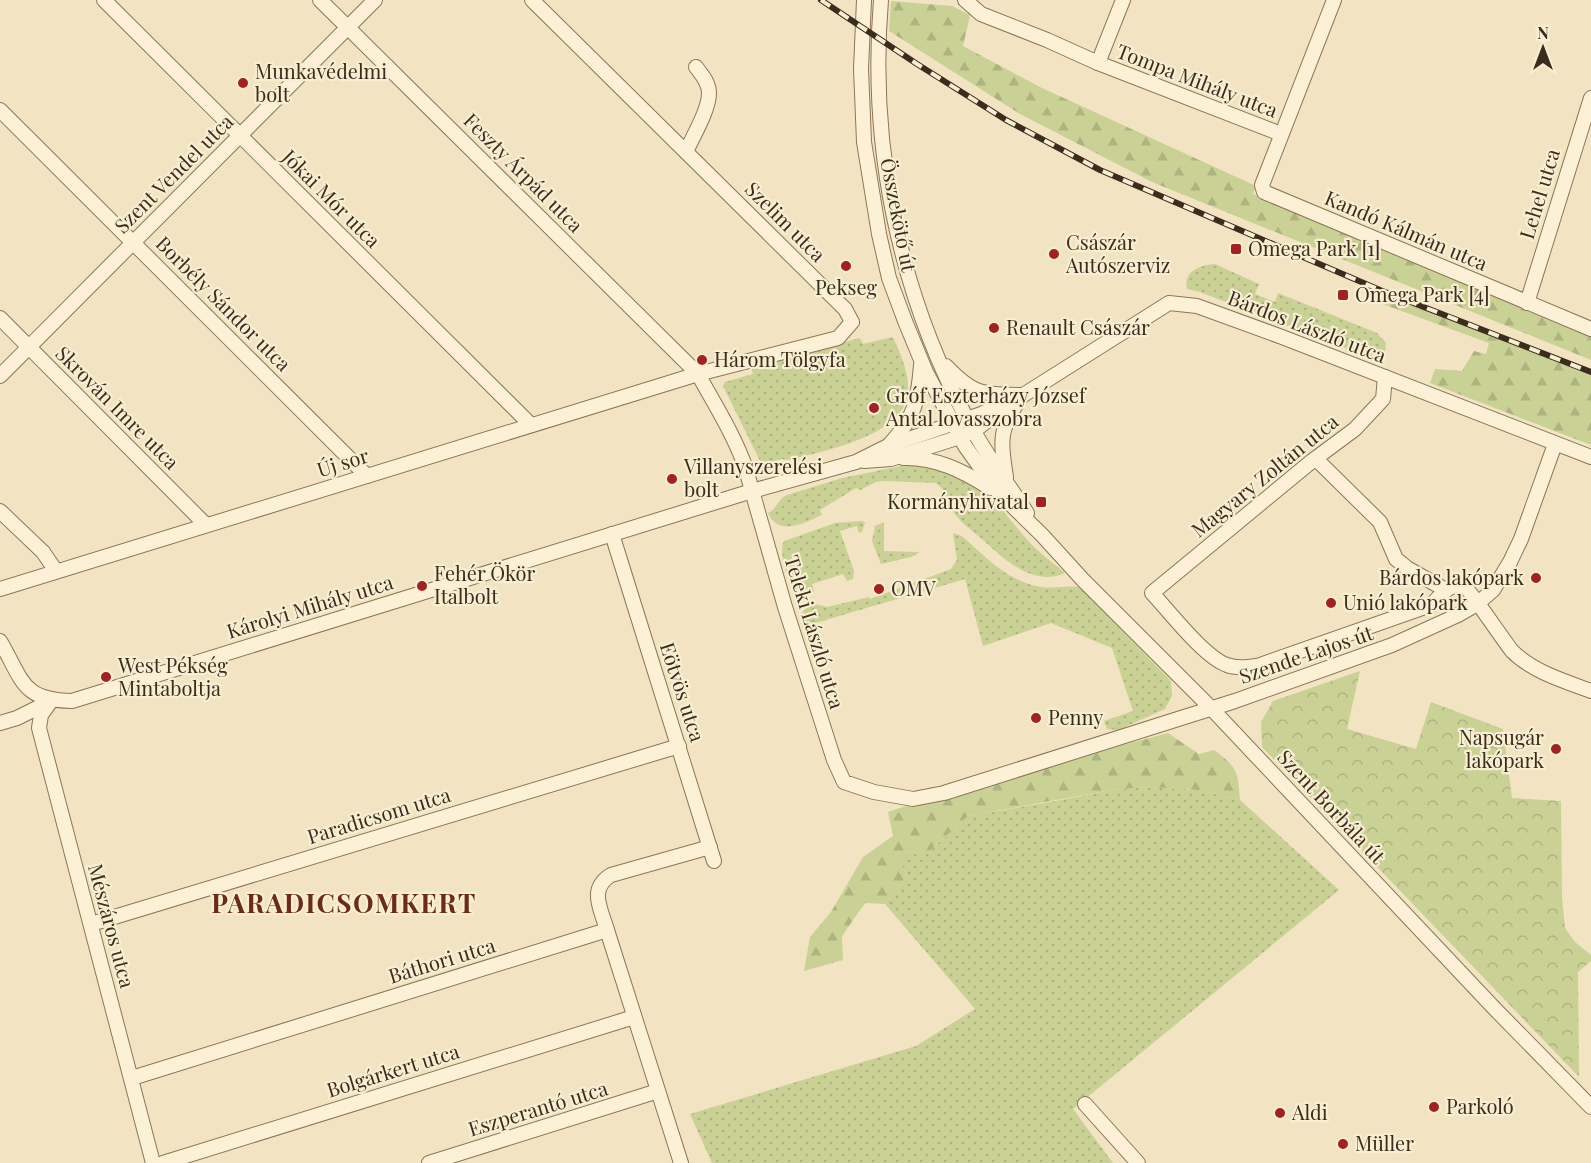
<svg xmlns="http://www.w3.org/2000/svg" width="1591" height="1163" font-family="'Playfair Display',serif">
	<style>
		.grass { fill: url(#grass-dots) }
		.forest { fill: url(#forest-firs) }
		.park { fill: url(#park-crowns) }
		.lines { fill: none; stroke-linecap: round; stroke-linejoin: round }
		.minor-casing { stroke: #8d7557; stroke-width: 16 }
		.minor { stroke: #fcf1d6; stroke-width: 14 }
		.rail-casing { stroke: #3c2c1d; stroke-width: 6 }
		.rail { stroke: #f8eed2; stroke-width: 4; stroke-dasharray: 11; stroke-linecap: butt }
		.poi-dot { fill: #a22222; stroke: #f8eed2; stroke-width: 2 }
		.labels { text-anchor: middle; stroke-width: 4.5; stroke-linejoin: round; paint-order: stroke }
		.poi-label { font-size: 20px; fill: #3c2c1d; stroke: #f8eed2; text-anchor: start }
		.street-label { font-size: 20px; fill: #3c2c1d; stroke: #f8eed2 }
		.district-label { font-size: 26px; font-weight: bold; letter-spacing: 1.5px; fill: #6c2b18; stroke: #f8eed2 }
	</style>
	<defs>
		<pattern id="grass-dots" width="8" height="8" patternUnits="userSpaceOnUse" patternTransform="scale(1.5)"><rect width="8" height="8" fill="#c9d195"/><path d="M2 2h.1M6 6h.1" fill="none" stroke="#aeb480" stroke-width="1.8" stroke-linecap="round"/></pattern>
		<pattern id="forest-firs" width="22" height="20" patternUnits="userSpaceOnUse" patternTransform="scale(1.5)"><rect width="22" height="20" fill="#c9d195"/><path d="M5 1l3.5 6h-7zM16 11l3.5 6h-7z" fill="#aeb480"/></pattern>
		<pattern id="park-crowns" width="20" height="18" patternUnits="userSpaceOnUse" patternTransform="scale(1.5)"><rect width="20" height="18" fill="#c9d195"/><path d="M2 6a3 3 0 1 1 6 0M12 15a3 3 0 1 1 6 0" fill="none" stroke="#aeb480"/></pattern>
	</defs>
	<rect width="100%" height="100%" fill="#f2e4c2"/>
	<g class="grass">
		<path d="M 1215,264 L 1259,284 L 1255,294 L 1275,302 L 1278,293 L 1377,333 L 1386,343 L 1385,353 L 1378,359 L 1373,359 L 1200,292 L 1187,289 C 1183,271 1200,265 1215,264 Z"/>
		<path d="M 893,337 C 900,354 909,371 908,390 C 907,436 823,451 789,460 L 782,459 L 762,465 L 723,386 L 725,382 L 753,374 L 751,366 L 860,338 L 863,344 Z"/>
		<path d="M 911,464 C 925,465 945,467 954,477 L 961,474 C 991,491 1008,519 1031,544 C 1041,554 1053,563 1064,572 L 1063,574 C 1031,586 1004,559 982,539 C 973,531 962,524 955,514 C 947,502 948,492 936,483 L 884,481 L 876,482 L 860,490 L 856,488 L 820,510 L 822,515 C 804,523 779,537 768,513 C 777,509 778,499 787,495 L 842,478 Z"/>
		<path d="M 861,521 L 865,522 L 862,532 L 859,533 L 857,526 L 840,531 L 854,571 L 853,579 L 847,581 L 843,574 L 812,584 L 814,592 C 809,593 805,595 800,593 C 788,588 778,551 784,541 L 835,523 Z"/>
		<path d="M 884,522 L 884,551 L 920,552 L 911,557 L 881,564 L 872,541 L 875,526 Z"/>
		<path d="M 953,533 L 962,536 C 986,557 1009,583 1042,587 C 1055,589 1067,585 1079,587 L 1171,681 L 1172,696 L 1165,709 L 1118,730 L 1107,729 L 1104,721 L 1133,711 L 1112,648 L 1051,623 L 983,646 L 965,579 L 802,627 L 803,611 L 810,605 L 815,604 L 827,607 L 869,597 L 870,599 L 951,569 L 957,560 Z"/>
		<path d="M 1150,787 L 1198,790 L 1240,800 L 1339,890 L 1073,1109 L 1113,1163 L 712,1163 L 690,1114 L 916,1046 L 975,1009 L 885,904 L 907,876 L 900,861 L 908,850 L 923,857 L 968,816 L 1050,802 L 1111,790 Z"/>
	</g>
	<g class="forest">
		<path d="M 891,1 L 952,6 L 970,15 L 963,46 L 1042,88 L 1256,186 L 1253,194 L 1591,334 L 1591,360 L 1152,182 L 1020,114 L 889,31 Z"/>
		<path d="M 1380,293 L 1591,375 L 1591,445 L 1430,383 L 1435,369 L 1462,371 L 1474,351 L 1486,354 L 1489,343 L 1377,302 Z"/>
		<path d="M 1168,733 L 1199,754 L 1214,750 C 1237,767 1238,771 1240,800 L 1198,790 L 1150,787 L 1111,790 L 968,816 L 923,857 L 908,850 L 900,861 L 907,876 L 885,904 L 865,903 L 842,936 L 843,960 L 804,971 L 810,937 L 831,912 L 863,857 L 893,836 L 888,812 L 957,789 Z"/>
	</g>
	<path class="park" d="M 1360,671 L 1347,729 L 1416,749 L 1431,702 L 1503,729 L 1512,798 L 1561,801 L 1562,898 L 1565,928 L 1575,942 L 1591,955 L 1591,961 L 1578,972 L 1579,1077 L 1262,747 L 1261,722 L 1273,701 Z"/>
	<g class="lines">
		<defs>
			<g id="minor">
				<path d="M 104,0 L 531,425"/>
				<path d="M 320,0 L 698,374 C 715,405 733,433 745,466 L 785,607 L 834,760 L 844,782 L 874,792 L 913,799 L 944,793 L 1235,701 L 1392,645 L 1458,615 L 1477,604 L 1493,590 L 1510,562 L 1521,539 L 1555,444"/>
				<path d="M 864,0 L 861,69 L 864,142 L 879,234 L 889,278 L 905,321 L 926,372 L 965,446 L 998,492 L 1042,535 L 1083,580 L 1211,708 L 1494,1008 L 1591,1107"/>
				<path d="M 881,0 C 869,144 898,290 966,417 C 983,451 1007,482 1027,513"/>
				<path d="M 965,0 L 981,14 L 1047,40 L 1098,63 L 1281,134"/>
				<path d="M 1334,0 L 1262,185 L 1264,192 L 1591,329"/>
				<path d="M 1098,63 L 1123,0"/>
				<path d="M 0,110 L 367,476"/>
				<path d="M 686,152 C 693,136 709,110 709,93 C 709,83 702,75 696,67"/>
				<path d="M 1527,303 L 1591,98"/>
				<path d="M 0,318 L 206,525"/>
				<path d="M 946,366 C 973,394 980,394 1019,395"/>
				<path d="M 0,376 L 375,0"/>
				<path d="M 1385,377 L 1383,399 L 1355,429 L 1312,461 L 1152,593 C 1169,611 1204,657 1227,665 C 1237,669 1250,667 1260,665 L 1431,605 C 1441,596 1450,581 1465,587 C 1469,589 1504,641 1512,651 C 1533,672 1564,681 1591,691"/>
				<path d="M 1017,399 L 1169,303 L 1197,306 L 1282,337 L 1591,457"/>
				<path d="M 890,444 C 915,417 918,401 921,365"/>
				<path d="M 903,458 C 936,457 963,471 990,488"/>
				<path d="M 1316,459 L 1380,522 L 1396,559 L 1407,568 L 1446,590"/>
				<path d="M 864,461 L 891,459 L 960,437 L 974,431 L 1001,410"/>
				<path d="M 1006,477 C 1000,437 999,430 1022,395"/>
				<path d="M 0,511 L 43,552 L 56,571"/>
				<path d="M 612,534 L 714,861"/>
				<path d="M 0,589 L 698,374 L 838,338 L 852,322 L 845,309 L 532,0"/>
				<path d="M 0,641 C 23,680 21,700 72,701 L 752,491 L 856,462 L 888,446 L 981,414 L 1022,395"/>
				<path d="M 51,701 L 41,715 L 39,728 L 153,1163"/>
				<path d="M 0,723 L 17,718 L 49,702"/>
				<path d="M 91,924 L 679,746"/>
				<path d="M 132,1078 L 607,930"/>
				<path d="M 1085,1104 L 1138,1163"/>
				<path d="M 163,1163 L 634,1017"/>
				<path d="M 429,1163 L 658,1091"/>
				<path d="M 681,1163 L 607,930 C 601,909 588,889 611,875 L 710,847"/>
			</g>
		</defs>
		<use href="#minor" class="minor-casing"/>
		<use href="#minor" class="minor"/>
		<defs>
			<path id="rail" d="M 821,0 L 917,64 L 1006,120 L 1100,170 L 1380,290 L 1591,372"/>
		</defs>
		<use href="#rail" class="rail-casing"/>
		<use href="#rail" class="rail"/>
	</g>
	<g class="poi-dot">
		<circle cx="243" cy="83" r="6"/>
		<rect x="1230" y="243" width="12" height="12" rx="3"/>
		<circle cx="1054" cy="254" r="6"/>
		<circle cx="846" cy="266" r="6"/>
		<rect x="1337" y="289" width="12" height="12" rx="3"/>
		<circle cx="994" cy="328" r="6"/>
		<circle cx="702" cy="360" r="6"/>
		<circle cx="874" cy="408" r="6"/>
		<circle cx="672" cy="479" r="6"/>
		<rect x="1035" y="496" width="12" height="12" rx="3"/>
		<circle cx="1536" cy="578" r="6"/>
		<circle cx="422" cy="586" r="6"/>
		<circle cx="879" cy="589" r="6"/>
		<circle cx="1331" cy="603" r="6"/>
		<circle cx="106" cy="677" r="6"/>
		<circle cx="1036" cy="718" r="6"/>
		<circle cx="1556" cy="749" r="6"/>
		<circle cx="1434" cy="1107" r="6"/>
		<circle cx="1280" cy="1113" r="6"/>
		<circle cx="1343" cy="1144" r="6"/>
	</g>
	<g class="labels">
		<g class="poi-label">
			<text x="255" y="79">Munkavédelmi<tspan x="255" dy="23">bolt</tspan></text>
			<text x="1066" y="250">Császár<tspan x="1066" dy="23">Autószerviz</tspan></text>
			<text x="1248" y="256">Omega Park [1]</text>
			<text x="846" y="295" text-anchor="middle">Pekseg</text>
			<text x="1355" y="302">Omega Park [4]</text>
			<text x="1006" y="335">Renault Császár</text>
			<text x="714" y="367">Három Tölgyfa</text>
			<text x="886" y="403">Gróf Eszterházy József<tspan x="886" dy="23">Antal lovasszobra</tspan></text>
			<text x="684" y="474">Villanyszerelési<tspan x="684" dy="23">bolt</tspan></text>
			<text x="1029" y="509" text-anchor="end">Kormányhivatal</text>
			<text x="434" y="581">Fehér Ökör<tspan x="434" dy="23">Italbolt</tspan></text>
			<text x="1524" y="585" text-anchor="end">Bárdos lakópark</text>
			<text x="891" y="596">OMV</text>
			<text x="1343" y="610">Unió lakópark</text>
			<text x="118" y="673">West Pékség<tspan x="118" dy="23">Mintaboltja</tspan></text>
			<text x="1048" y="725">Penny</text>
			<text x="1544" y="745" text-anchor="end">Napsugár<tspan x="1544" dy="23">lakópark</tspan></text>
			<text x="1446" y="1114">Parkoló</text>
			<text x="1292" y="1120">Aldi</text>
			<text x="1355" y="1151">Müller</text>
		</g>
		<g class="street-label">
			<text transform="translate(1197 81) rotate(21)" y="7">Tompa Mihály utca</text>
			<text transform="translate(523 173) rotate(45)" y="7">Feszty Árpád utca</text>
			<text transform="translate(174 174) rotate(-45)" y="7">Szent Vendel utca</text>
			<text transform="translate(1540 194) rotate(-73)" y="7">Lehel utca</text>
			<text transform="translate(331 199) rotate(45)" y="7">Jókai Mór utca</text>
			<text transform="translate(898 215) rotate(79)" y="7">Összekötő út</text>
			<text transform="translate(785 222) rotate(45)" y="7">Szelim utca</text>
			<text transform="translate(1406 231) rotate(23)" y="7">Kandó Kálmán utca</text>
			<text transform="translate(223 304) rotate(45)" y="7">Borbély Sándor utca</text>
			<text transform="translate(1307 327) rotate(21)" y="7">Bárdos László utca</text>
			<text transform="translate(117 408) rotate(45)" y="7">Skrován Imre utca</text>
			<text transform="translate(343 463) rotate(-17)" y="7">Új sor</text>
			<text transform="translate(1265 476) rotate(-39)" y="7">Magyary Zoltán utca</text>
			<text transform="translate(310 607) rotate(-17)" y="7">Károlyi Mihály utca</text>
			<text transform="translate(814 632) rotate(73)" y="7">Teleki László utca</text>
			<text transform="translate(1306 655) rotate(-19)" y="7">Szende Lajos út</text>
			<text transform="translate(682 692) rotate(72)" y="7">Eötvös utca</text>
			<text transform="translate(1331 807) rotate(47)" y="7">Szent Borbála út</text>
			<text transform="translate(379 816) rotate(-17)" y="7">Paradicsom utca</text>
			<text transform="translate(111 926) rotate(75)" y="7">Mészáros utca</text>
			<text transform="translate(442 961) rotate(-17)" y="7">Báthori utca</text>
			<text transform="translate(393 1071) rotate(-17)" y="7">Bolgárkert utca</text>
			<text transform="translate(538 1109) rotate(-17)" y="7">Eszperantó utca</text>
		</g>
		<g class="district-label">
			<text x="344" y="913">PARADICSOMKERT</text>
		</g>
	</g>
	<g transform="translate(1543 48)" stroke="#f8eed2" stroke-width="4.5" paint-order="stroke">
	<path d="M0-4.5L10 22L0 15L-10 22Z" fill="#3c2c1d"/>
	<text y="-9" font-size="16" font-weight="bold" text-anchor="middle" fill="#3c2c1d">N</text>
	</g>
</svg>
